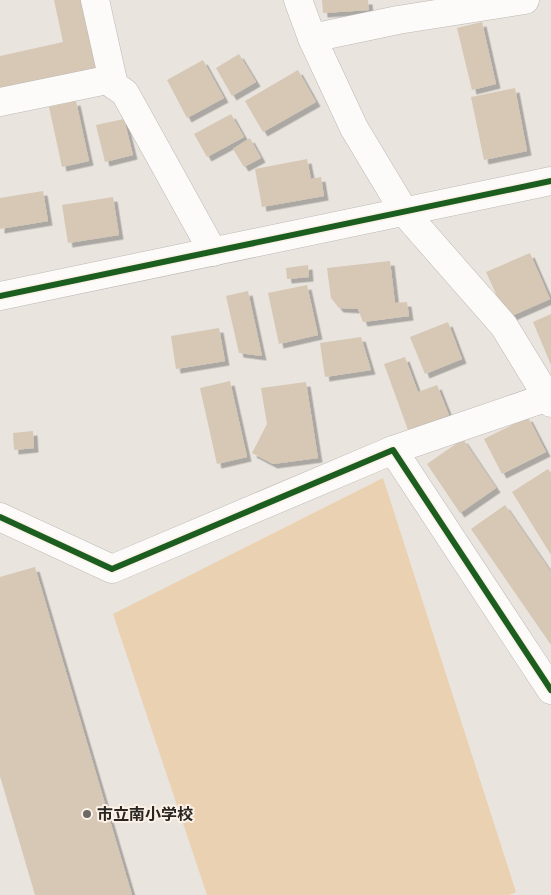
<svg xmlns="http://www.w3.org/2000/svg" width="551" height="895" font-family="'Sofia Sans Condensed','Noto Sans JP',sans-serif">
	<style>
		.green { fill: #ead1b1 }
		.building { fill: #d6c8b5; filter: url(#shadow) }
		.lines { fill: none; stroke-linecap: round; stroke-linejoin: round }
		.minor-casing { stroke: #bcb8b3; stroke-width: 29 }
		.minor { stroke: #fcfbfa; stroke-width: 28 }
		.cycleway-casing { stroke: #fbf1e6; stroke-width: 9 }
		.cycleway { stroke: #1b5e20; stroke-width: 6 }
		.poi-dot { fill: #6c6864; stroke: #fbf1e6; stroke-width: 2 }
		.labels { text-anchor: middle; stroke-width: 4; stroke-linejoin: round; paint-order: stroke }
		.poi-label { font-size: 16px; font-weight: bold; fill: #292622; stroke: #fbf1e6; text-anchor: start }
	</style>
	<defs>
		<filter id="shadow"><feDropShadow dx="4.5" dy="4.5" stdDeviation="0" flood-color="#0004"/></filter>
	</defs>
	<rect width="100%" height="100%" fill="#e9e4de"/>
	<path class="green" d="M 383,478 L 516,892 L 509,895 L 207,895 L 113,614 Z"/>
	<g class="building">
		<path d="M 54,0 L 88,0 L 104,72 L 0,96 L 0,56 L 63,42 Z"/>
		<path d="M 322,0 L 368,0 L 369,10 L 323,13 Z"/>
		<path d="M 482,22 L 496,84 L 472,90 L 457,28 Z"/>
		<path d="M 239,54 L 256,82 L 232,96 L 216,68 Z"/>
		<path d="M 203,60 L 224,98 L 187,118 L 167,80 Z"/>
		<path d="M 298,70 L 316,102 L 263,132 L 245,101 Z"/>
		<path d="M 515,88 L 527,151 L 484,160 L 471,97 Z"/>
		<path d="M 76,101 L 89,161 L 62,167 L 49,107 Z"/>
		<path d="M 231,114 L 244,137 L 207,157 L 194,134 Z"/>
		<path d="M 124,119 L 133,155 L 105,162 L 96,125 Z"/>
		<path d="M 250,138 L 261,158 L 244,167 L 233,149 Z"/>
		<path d="M 307,159 L 311,179 L 321,177 L 324,196 L 262,207 L 255,169 Z"/>
		<path d="M 43,191 L 48,221 L 0,229 L 0,198 Z"/>
		<path d="M 113,197 L 119,235 L 68,243 L 62,205 Z"/>
		<path d="M 530,253 L 550,299 L 507,318 L 486,272 Z"/>
		<path d="M 390,261 L 395,303 L 407,302 L 409,316 L 363,322 L 358,309 L 339,308 L 331,298 L 327,268 Z"/>
		<path d="M 308,265 L 309,277 L 287,279 L 286,268 Z"/>
		<path d="M 307,285 L 318,335 L 279,344 L 268,293 Z"/>
		<path d="M 248,291 L 262,356 L 239,353 L 226,296 Z"/>
		<path d="M 551,314 L 551,365 L 533,322 Z"/>
		<path d="M 448,322 L 462,359 L 425,374 L 410,337 Z"/>
		<path d="M 219,328 L 225,361 L 176,369 L 171,336 Z"/>
		<path d="M 361,337 L 371,370 L 325,377 L 320,343 Z"/>
		<path d="M 405,357 L 418,392 L 437,385 L 449,415 L 408,430 L 384,364 Z"/>
		<path d="M 230,381 L 247,457 L 217,464 L 200,388 Z"/>
		<path d="M 306,382 L 318,458 L 273,464 L 252,453 L 267,424 L 261,388 Z"/>
		<path d="M 528,417 L 546,452 L 502,474 L 484,439 Z"/>
		<path d="M 33,431 L 34,448 L 14,450 L 13,433 Z"/>
		<path d="M 463,439 L 496,488 L 460,513 L 427,464 Z"/>
		<path d="M 548,469 L 551,473 L 551,555 L 512,492 Z"/>
		<path d="M 505,505 L 551,572 L 551,645 L 471,529 Z"/>
		<path d="M 35,567 L 132,895 L 35,895 L 0,776 L 0,577 Z"/>
	</g>
	<g class="lines">
		<defs>
			<g id="minor">
				<path d="M 95,0 L 114,85"/>
				<path d="M 298,0 L 312,38 L 354,128 L 405,213 L 504,326 L 551,403"/>
				<path d="M 312,38 L 398,20 L 525,0"/>
				<path d="M 0,102 L 107,80 L 125,93 L 213,252"/>
				<path d="M 0,296 L 551,181"/>
				<path d="M 393,450 L 551,396"/>
				<path d="M 0,517 L 112,569 L 393,450 L 551,690"/>
			</g>
		</defs>
		<use href="#minor" class="minor-casing"/>
		<use href="#minor" class="minor"/>
		<defs>
			<g id="cycleway">
				<path d="M 0,296 L 551,181"/>
				<path d="M 0,517 L 112,569 L 393,450 L 551,690"/>
			</g>
		</defs>
		<use href="#cycleway" class="cycleway-casing"/>
		<use href="#cycleway" class="cycleway"/>
	</g>
	<circle class="poi-dot" cx="87" cy="814" r="5"/>
	<g class="labels">
		<g class="poi-label">
			<text x="97" y="820">市立南小学校</text>
		</g>
	</g>
</svg>
